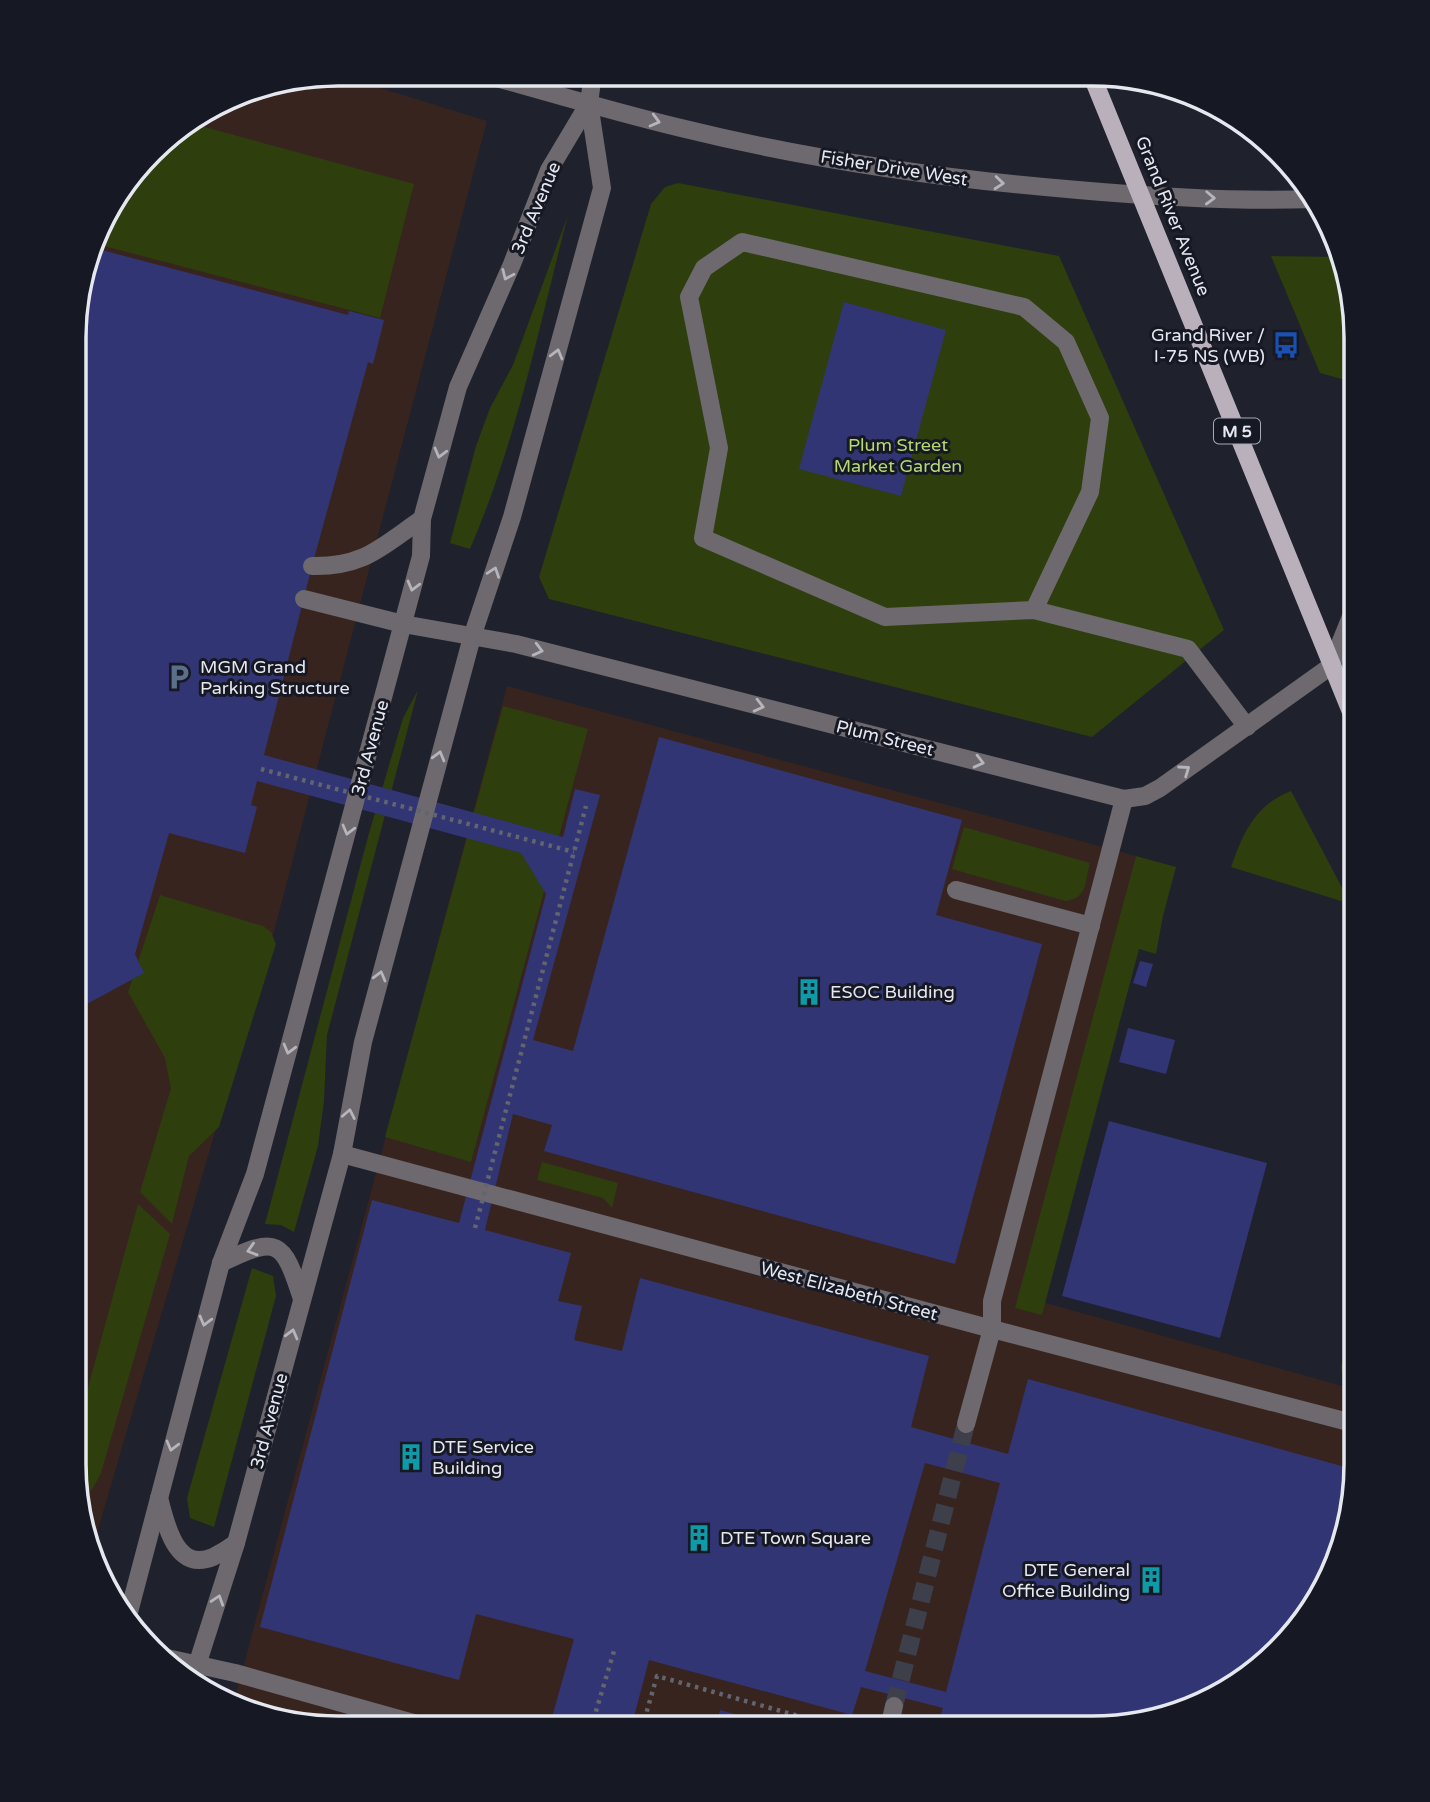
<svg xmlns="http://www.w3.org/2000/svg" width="1430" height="1802" font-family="'Varela Round',sans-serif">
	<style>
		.commercial { fill: #37241f }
		.green { fill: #2e3e0d }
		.building { fill: #323574; fill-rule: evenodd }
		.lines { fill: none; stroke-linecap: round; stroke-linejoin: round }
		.pedestrian-tunnel { stroke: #3d3f4a; stroke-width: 18; stroke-dasharray: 18 9; stroke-linecap: butt }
		.path { stroke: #62646e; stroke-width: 4.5; stroke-dasharray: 3.5 5; stroke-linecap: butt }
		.service { stroke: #6d696e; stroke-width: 18 }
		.pedestrian { stroke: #6d696e; stroke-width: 18 }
		.minor { stroke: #6d696e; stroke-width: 18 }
		.tertiary { stroke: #6d696e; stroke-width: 18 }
		.primary { stroke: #b9b0bc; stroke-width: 18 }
		.path-bridge { stroke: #62646e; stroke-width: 4.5; stroke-dasharray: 3.5 5; stroke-linecap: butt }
		.oneway { stroke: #b6b5bc }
		.labels { text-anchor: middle; stroke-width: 6; stroke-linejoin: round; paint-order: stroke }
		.shield { fill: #161823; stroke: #a8aab2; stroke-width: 2 }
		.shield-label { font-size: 16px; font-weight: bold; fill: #e6e8f0 }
		.street-label { font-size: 18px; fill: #e6e8f0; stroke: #161823 }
		.poi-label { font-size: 18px; fill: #e6e8f0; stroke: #161823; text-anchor: start }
		.park-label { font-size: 18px; fill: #b4d973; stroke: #161823 }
		.rim { fill: none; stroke: #e6e8f0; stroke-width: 3.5 }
	</style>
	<rect width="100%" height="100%" fill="#1f212d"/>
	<g class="commercial">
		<path d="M 335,74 L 487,121 L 272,939 L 91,1553 L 82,1532 L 74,1465 L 76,303 L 109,206 L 164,139 L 252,88 Z"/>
		<path d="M 507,686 L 1136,856 L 1032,1299 L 1356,1390 L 1356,1481 L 1343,1549 L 1312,1611 L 1224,1693 L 1109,1728 L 320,1728 L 253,1715 L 233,1705 Z"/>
	</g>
	<g class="green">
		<path d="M 190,123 L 414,184 L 380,318 L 96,244 L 109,206 L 164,139 Z"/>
		<path d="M 678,183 L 1059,256 L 1224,630 L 1092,737 L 549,599 L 539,577 L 651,204 L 665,187 Z"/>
		<path d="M 568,215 C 539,327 516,443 470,549 L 450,543 L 476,446 L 490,408 L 513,365 Z"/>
		<path d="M 1271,256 L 1342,257 C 1356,290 1358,347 1356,383 L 1320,373 Z"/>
		<path d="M 418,690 L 327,1035 L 324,1101 L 318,1146 L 294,1232 L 281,1225 L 265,1224 L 369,833 L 403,718 Z"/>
		<path d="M 503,706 L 588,729 L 471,1162 L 385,1137 Z"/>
		<path d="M 1291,791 L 1347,897 L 1341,901 L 1231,867 C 1243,833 1255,805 1291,791 Z"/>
		<path d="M 964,827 L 1090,863 C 1085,882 1087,899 1065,901 L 952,869 Z"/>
		<path d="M 1136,856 L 1176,867 L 1163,916 L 1156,954 L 1139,949 L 1042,1315 L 1015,1308 Z"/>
		<path d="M 160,895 L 263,926 L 271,932 L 276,944 L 219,1127 L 189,1156 L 172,1224 L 140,1192 L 171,1088 L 165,1058 L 128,992 Z"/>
		<path d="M 542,1162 L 618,1183 L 612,1208 L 603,1198 L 537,1180 Z"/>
		<path d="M 138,1204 L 170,1234 L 101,1473 L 93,1488 L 82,1497 L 79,1506 L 74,1465 L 74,1439 Z"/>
		<path d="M 252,1268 L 273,1276 L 276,1296 L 214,1527 L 190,1518 L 187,1498 Z"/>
		<path d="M 1352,1326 L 1356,1327 L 1356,1398 L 1344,1390 L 1341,1367 Z"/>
		<path d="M 244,1700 L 322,1721 L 320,1728 L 253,1715 L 242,1709 Z"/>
	</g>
	<g class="building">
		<path d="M 94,248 L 348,315 L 349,311 L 384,320 L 373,364 L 368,362 L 312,566 L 264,755 L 563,837 L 575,789 L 600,795 L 533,1040 L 573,1051 L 659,737 L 962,820 L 936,915 L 1042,944 L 955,1264 L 544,1151 L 552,1125 L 513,1114 L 485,1230 L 571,1253 L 558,1301 L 582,1306 L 574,1340 L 622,1351 L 640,1278 L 929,1356 L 911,1427 L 1008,1454 L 1028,1379 L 1356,1470 L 1356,1481 L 1343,1549 L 1312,1611 L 1224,1693 L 1109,1728 L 937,1728 L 943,1708 L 861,1687 L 852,1715 L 649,1660 L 631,1728 L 549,1728 L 574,1639 L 476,1614 L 459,1680 L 260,1627 L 372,1200 L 459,1223 L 546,894 L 521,853 L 257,781 L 251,805 L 257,807 L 245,853 L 169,833 L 135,954 L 144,973 L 74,1011 L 76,303 ZM 925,1463 L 1000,1483 L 946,1692 L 865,1671 Z"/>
		<path d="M 844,302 L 946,330 L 901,496 L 799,469 Z"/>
		<path d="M 1140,961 L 1153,964 L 1146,987 L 1133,983 Z"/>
		<path d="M 1128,1028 L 1175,1040 L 1166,1074 L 1119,1062 Z"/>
		<path d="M 1109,1121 L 1267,1163 L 1220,1338 L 1062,1296 Z"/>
		<path d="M 720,1710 L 782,1727 L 782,1728 L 716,1728 Z"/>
	</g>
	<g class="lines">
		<path class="pedestrian-tunnel" d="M 894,1706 L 966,1424"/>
		<g class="path">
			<path d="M 591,1728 L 614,1651"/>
			<path d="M 642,1728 L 657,1676 L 841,1728"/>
		</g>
		<g class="service">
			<path d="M 312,566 C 365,567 382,546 422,519"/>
			<path d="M 304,599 L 403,624"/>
			<path d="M 1034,610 L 1090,492 L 1100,418 L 1066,342 L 1024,307 L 742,242 L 704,268 L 689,297 L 719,448 L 703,538 L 885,617 L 1034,610 L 1188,649 L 1247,727"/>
			<path d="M 956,890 L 1091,926"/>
			<path d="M 342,1154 L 992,1329 L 1356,1424"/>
			<path d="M 992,1329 L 992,1301 L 1124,799"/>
			<path d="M 167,1658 L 235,1673 L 431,1728"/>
		</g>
		<g class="pedestrian">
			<path d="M 966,1424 L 992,1329"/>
			<path d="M 889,1728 L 894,1706"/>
		</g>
		<g class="minor">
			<path d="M 403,624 L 516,644 L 1124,799 L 1145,796 L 1160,788 L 1331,666 L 1356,604"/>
			<path d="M 221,1263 C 278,1235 283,1240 302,1299"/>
			<path d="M 159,1498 C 166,1523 175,1573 213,1557 C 221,1553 229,1548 236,1543"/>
			<path d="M 128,1616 L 221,1263 L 255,1174 L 421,556 L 422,519 L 458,387 L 512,264 L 549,170 L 589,103"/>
			<path d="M 191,1684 L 236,1543 L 342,1154 L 363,1042 L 472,637 L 512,517 L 602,188 L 589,103 L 593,74"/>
		</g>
		<path class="tertiary" d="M 482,74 C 548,92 614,112 681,128 C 811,160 944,179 1078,190 C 1157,197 1236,202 1315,199"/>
		<path class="primary" d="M 1092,76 L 1356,724"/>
		<g class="path-bridge">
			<path d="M 261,769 L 574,852"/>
			<path d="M 475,1228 L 586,806"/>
		</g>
	</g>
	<defs><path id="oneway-chevron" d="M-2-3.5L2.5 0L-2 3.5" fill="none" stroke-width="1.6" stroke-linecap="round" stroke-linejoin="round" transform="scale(1.75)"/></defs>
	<g class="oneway">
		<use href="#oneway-chevron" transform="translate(655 121) rotate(15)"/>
		<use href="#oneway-chevron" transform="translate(999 183) rotate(5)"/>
		<use href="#oneway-chevron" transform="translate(1210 198) rotate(2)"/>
		<use href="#oneway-chevron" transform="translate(507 275) rotate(114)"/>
		<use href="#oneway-chevron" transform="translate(557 354) rotate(-75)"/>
		<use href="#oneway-chevron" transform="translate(440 453) rotate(105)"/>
		<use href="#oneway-chevron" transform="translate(494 572) rotate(-71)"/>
		<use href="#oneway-chevron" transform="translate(413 586) rotate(105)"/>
		<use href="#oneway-chevron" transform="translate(538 650) rotate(14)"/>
		<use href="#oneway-chevron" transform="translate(759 706) rotate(14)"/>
		<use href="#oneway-chevron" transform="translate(439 756) rotate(-75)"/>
		<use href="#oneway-chevron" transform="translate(979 762) rotate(14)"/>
		<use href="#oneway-chevron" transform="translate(1185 770) rotate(-35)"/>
		<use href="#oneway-chevron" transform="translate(348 830) rotate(105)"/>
		<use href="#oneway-chevron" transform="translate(380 976) rotate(-75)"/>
		<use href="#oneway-chevron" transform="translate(289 1049) rotate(105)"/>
		<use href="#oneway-chevron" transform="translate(349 1114) rotate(-79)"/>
		<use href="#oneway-chevron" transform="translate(252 1250) rotate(163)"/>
		<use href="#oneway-chevron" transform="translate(205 1321) rotate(105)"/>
		<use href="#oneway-chevron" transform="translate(292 1334) rotate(-75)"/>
		<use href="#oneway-chevron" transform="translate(172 1446) rotate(105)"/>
		<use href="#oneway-chevron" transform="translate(218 1600) rotate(-72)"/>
	</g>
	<defs>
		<symbol id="bus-bare" viewBox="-9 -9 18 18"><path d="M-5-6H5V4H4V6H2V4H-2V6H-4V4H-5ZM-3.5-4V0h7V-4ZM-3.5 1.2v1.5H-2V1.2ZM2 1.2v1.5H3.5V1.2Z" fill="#1a4fb4" stroke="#161823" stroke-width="2.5" paint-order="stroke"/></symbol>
		<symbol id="parking-bare" viewBox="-9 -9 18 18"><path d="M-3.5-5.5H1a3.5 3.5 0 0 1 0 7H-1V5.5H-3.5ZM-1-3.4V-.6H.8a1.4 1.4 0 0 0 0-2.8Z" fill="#5c6f8a" stroke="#161823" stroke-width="2.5" paint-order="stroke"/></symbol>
		<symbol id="building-bare" viewBox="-9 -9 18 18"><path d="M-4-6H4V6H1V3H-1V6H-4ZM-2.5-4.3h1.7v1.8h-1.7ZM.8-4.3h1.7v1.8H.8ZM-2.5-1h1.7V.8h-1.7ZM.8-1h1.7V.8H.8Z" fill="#0f9aa8" stroke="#161823" stroke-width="2.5" paint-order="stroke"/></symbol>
	</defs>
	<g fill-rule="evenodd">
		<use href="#bus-bare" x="1267" y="326" width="38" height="38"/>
		<use href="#parking-bare" x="160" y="658" width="38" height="38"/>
		<use href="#building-bare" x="790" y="973" width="38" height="38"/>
		<use href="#building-bare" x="392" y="1438" width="38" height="38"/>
		<use href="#building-bare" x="680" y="1519" width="38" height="38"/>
		<use href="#building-bare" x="1132" y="1561" width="38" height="38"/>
	</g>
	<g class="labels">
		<rect class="shield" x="1214" y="418.5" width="46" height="25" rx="5"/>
		<g class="shield-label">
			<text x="1237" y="437">M 5</text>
		</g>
		<g class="street-label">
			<text transform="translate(894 168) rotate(9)" y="6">Fisher Drive West</text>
			<text transform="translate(536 208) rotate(-67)" y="6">3rd Avenue</text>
			<text transform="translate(1173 216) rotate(68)" y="6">Grand River Avenue</text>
			<text transform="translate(885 738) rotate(14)" y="6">Plum Street</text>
			<text transform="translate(370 748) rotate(-75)" y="6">3rd Avenue</text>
			<text transform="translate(849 1291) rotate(15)" y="6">West Elizabeth Street</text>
			<text transform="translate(269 1421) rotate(-75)" y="6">3rd Avenue</text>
		</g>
		<g class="poi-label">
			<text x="1265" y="341" text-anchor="end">Grand River /<tspan x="1265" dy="21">I-75 NS (WB)</tspan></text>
			<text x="200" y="673">MGM Grand<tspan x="200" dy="21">Parking Structure</tspan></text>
			<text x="830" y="998">ESOC Building</text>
			<text x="432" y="1453">DTE Service<tspan x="432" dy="21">Building</tspan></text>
			<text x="720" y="1544">DTE Town Square</text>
			<text x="1130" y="1576" text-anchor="end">DTE General<tspan x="1130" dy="21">Office Building</tspan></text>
		</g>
		<g class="park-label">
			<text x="898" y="451">Plum Street<tspan x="898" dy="21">Market Garden</tspan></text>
		</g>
	</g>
	<path d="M0 0H1430V1802H0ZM338 86H1092A252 252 0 0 1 1344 338V1464A252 252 0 0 1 1092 1716H338A252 252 0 0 1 86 1464V338A252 252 0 0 1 338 86Z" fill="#161823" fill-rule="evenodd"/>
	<path class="rim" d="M338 86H1092A252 252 0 0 1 1344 338V1464A252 252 0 0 1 1092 1716H338A252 252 0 0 1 86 1464V338A252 252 0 0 1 338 86Z"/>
</svg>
